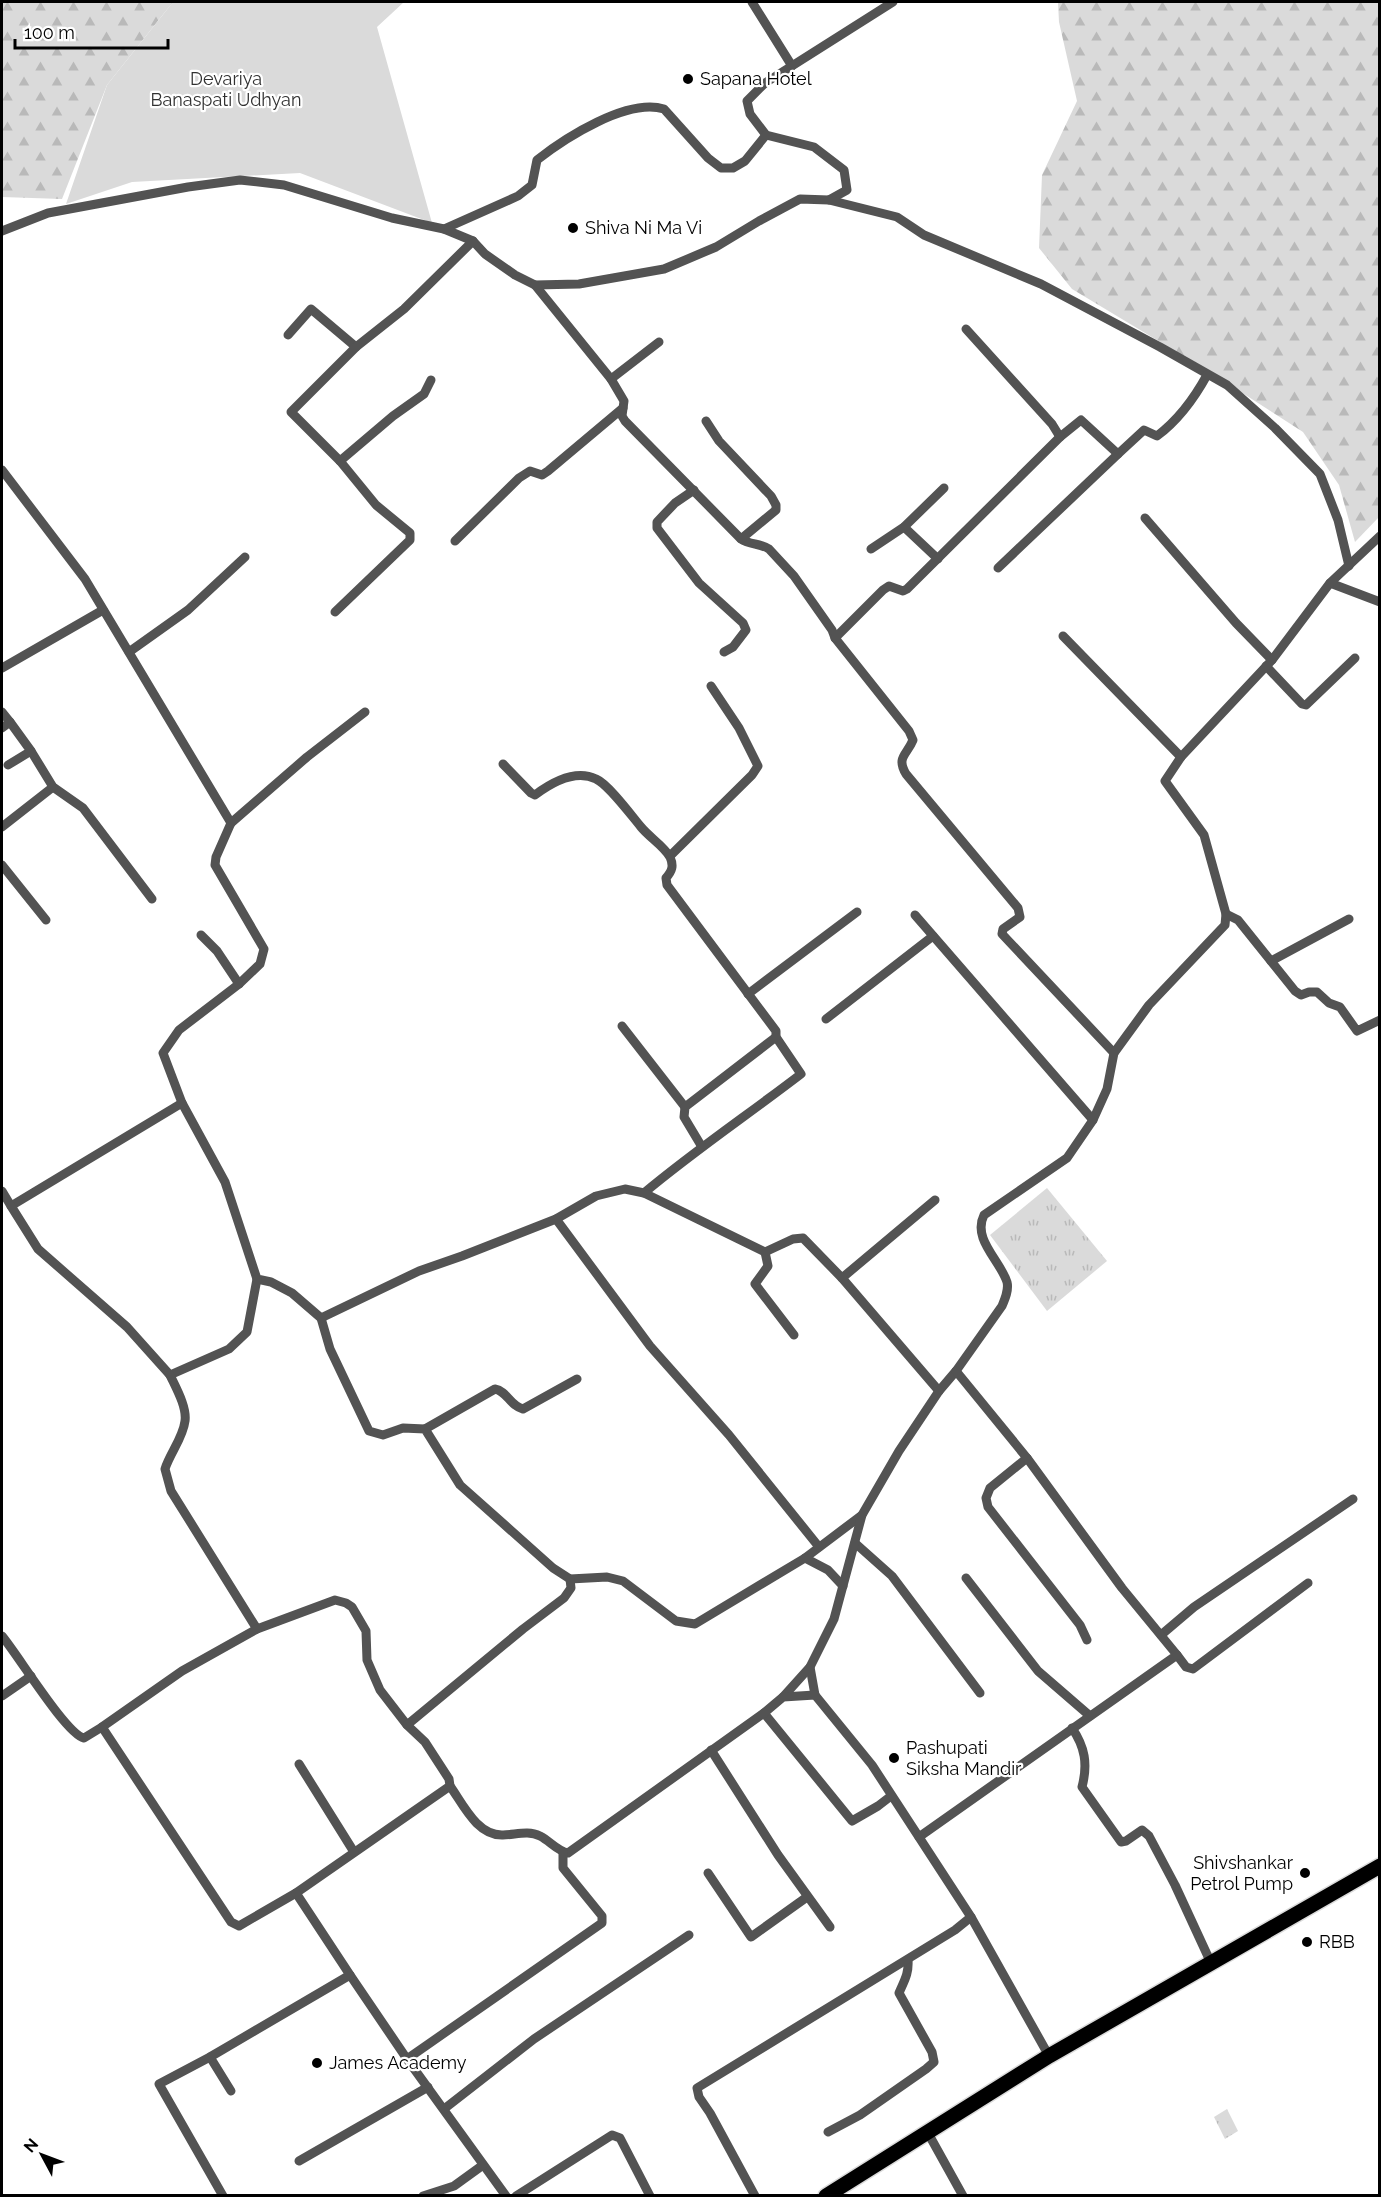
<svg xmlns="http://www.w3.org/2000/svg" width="1381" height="2197" font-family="Raleway,sans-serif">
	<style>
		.grass { fill: url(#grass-tufts) }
		.forest { fill: url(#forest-firs) }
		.park { fill: #dadada }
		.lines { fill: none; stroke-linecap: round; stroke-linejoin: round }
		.primary-casing { stroke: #dbdbdb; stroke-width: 18 }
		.street { stroke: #535353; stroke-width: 9 }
		.primary { stroke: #000; stroke-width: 15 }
		.poi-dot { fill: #000; stroke: #fff; stroke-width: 2 }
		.labels { text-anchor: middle; stroke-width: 4.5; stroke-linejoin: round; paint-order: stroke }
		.park-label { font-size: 18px; fill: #313131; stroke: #fff }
		.poi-label { font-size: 18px; fill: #000; stroke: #fff; text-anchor: start }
	</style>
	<defs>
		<pattern id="grass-tufts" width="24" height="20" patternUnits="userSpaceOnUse" patternTransform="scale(1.5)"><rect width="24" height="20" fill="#dadada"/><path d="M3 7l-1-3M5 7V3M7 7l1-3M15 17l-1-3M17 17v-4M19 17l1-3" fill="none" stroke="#b9b9b9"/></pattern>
		<pattern id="forest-firs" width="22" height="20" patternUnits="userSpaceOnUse" patternTransform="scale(1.5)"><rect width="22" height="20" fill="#dadada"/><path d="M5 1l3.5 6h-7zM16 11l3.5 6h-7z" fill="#b9b9b9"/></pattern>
	</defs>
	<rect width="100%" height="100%" fill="#fff"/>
	<g class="grass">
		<path d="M 1047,1188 L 1107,1261 L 1047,1311 L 990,1235 Z"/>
		<path d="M 1227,2109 L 1238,2131 L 1225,2139 L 1214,2117 Z"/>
	</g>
	<g class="forest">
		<path d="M 2,2 L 173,2 L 107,85 L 62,199 L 2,197 Z"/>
		<path d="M 1058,2 L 1379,2 L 1379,517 L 1355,542 L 1339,485 L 1303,432 L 1205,369 L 1072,289 L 1039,248 L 1042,175 L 1077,101 L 1059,22 Z"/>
	</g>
	<path class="park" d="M 173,2 L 404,2 L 377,27 L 432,223 L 300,173 L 132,182 L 66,204 L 107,85 Z"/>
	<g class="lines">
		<defs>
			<path id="primary" d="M 826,2196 L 1049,2056 L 1380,1866"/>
		</defs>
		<use href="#primary" class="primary-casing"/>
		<g class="street">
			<path d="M 752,2 L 792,66"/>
			<path d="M 829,200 L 847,190 L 844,170 L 814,147 L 766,135 L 750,114 L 747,101 L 765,83 L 893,2"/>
			<path d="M 444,229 L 518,196 L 532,185 L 537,160 C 565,138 627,98 664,109 L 708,158 L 721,168 L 733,168 L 745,161 L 766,135"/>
			<path d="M 2,231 L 48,213 L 188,187 L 240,180 L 284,185 L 392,218 L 444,229 L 473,241 L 485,254 L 515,275 L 535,285 L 579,284 L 664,269 L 716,247 L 759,221 L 800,199 L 829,200 L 897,217 L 924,235 L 1041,284 L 1160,347 L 1227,385 L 1275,428 L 1320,474 L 1338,520 L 1349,566"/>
			<path d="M 535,285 L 611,379 L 624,401 L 622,416 L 625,421 L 741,539 C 750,545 760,543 769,549 L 794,576 L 832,630 L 835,638 L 909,731 L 913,740 C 907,755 896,757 906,774 L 1018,908 L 1020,917 L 1003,929 L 1002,934 L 1114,1053"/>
			<path d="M 966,329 L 1052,424 L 1060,437 L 1081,420 L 1118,454 L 1144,430 L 1157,436 C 1177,421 1195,397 1207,375"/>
			<path d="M 288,335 L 311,309 L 356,347"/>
			<path d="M 611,379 L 659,342"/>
			<path d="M 706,421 L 719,441 L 771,496 L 776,505 L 776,510 L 741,539"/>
			<path d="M 340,461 L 393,416 L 424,394 L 431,380"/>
			<path d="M 2,470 L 85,579 L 231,823 L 216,857 L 215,865 L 264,949 L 260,964 L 239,984 L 179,1030 L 163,1053 L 182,1103 L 225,1182 L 257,1279 L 271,1282 L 292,1293 L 321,1318 L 330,1349 L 369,1431 L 383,1435 L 403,1428 L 425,1429 L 460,1485 L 553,1568 L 570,1579 L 607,1577 L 623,1581 L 676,1621 L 695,1624 L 805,1558 L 862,1515"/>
			<path d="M 694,490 L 675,503 L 657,522 L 657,528 L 699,583 L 743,623 L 746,630 L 733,647 L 724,652"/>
			<path d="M 1145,518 L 1236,623 L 1272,660"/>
			<path d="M 904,527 L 938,559"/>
			<path d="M 455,541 L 519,478 L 530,471 L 542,475 L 548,471 L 623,408"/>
			<path d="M 871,549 L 904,527 L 944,488"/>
			<path d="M 998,568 L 1118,454"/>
			<path d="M 1330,583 L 1380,602"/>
			<path d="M 335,612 L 410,540 L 410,533 L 376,505 L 340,461 L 291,412 L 356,347 L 404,309 L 473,241"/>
			<path d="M 1063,636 L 1181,757"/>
			<path d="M 835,638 L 883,590 L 889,586 L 903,591 L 907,589 L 1060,437"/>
			<path d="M 129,652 L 188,610 L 245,557"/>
			<path d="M 1266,666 L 1302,704 L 1306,705 L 1355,658"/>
			<path d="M 2,668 L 103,610"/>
			<path d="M 2,712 L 10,722 L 2,728"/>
			<path d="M 31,751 L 53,787 L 83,808 L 152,899"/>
			<path d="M 503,764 L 531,793 L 535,795 C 551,783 575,769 596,779 C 608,784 631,815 641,827 C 649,837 664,846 670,857 C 674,866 672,871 666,878 L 667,885 L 776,1031 L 776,1037 L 801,1074 C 749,1114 694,1151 644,1193"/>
			<path d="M 8,765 L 31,751 L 10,722"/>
			<path d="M 231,823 L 307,757 L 365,712"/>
			<path d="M 2,827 L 53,787"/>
			<path d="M 670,856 L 752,775 L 758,766 L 739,728 L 711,686"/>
			<path d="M 2,865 L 46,920"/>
			<path d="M 1226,914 L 1238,920 L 1295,991 L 1301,995 L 1309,992 L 1317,992 L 1329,1003 L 1340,1007 L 1357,1031 L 1380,1020"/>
			<path d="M 915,915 L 1093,1120"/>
			<path d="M 201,935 L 217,951 L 239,984"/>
			<path d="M 1271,961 L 1349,919"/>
			<path d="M 748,994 L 857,912"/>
			<path d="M 826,1019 L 933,936"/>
			<path d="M 622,1026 L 685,1107"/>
			<path d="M 702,1147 L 684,1117 L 685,1107 L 776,1037"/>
			<path d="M 2,1191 L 11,1206 L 182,1103"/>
			<path d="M 11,1206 L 38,1249 L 127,1327 L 170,1375 L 229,1349 L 247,1332 L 257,1279"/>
			<path d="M 556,1219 L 650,1346 L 729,1435 L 819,1547"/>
			<path d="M 765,1252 L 768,1266 L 755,1284 L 794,1335"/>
			<path d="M 842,1278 L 935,1200"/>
			<path d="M 321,1318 L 419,1271 L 462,1256 L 556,1219 L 596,1196 L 625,1189 L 644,1193 L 765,1252 L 793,1239 L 803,1238 L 842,1278 L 939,1391 L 956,1371 L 1002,1306 C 1005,1299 1009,1290 1007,1282 C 1000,1260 972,1239 984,1215 L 1067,1158 L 1093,1120 L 1107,1089 L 1114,1053 L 1149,1005 L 1225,925 L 1226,914 L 1204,835 L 1165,781 L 1181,757 L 1272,660 L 1330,583 L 1380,536"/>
			<path d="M 170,1375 C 176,1388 187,1407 185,1421 C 183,1438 170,1453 165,1469 L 171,1491 L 257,1629"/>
			<path d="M 425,1429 L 495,1389 C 507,1391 510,1406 523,1409 L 577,1379"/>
			<path d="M 1027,1458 L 990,1488 L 986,1498 L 988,1507 L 1080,1625 L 1087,1640"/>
			<path d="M 855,1543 L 892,1576 L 980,1693"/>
			<path d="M 805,1558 L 828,1570 L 843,1586"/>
			<path d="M 966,1578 L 1038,1671 L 1090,1716"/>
			<path d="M 335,1600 L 346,1603 L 352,1607 L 366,1631 L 367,1660 L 380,1690 L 407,1725 L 425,1742 L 449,1779 L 450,1786 L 296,1893 L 239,1926 L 231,1922 L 102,1727 L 182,1671 L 257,1629 Z"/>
			<path d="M 1161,1635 L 1194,1607 L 1353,1499"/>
			<path d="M 2,1636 C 18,1655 66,1734 84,1738 L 102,1727"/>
			<path d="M 1177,1655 L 1186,1667 L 1193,1669 L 1308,1583"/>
			<path d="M 810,1667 L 815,1695"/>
			<path d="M 2,1696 L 31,1676"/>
			<path d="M 783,1697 L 810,1667 L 834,1619 L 862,1515 L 899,1451 L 939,1391"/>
			<path d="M 764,1713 L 852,1821 L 878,1806 L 891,1796"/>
			<path d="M 407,1725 L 523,1629 L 564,1598 L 571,1588 L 570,1579"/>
			<path d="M 1072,1728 C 1085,1747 1088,1764 1082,1787 L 1121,1842 L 1126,1841 L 1142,1830 L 1149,1836 L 1175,1885 L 1211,1963"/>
			<path d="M 711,1750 L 778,1855 L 830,1927"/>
			<path d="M 299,1764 L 354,1852"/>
			<path d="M 450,1786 C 463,1804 477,1836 503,1835 C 515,1835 528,1830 540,1836 C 550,1841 557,1851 568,1853 L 764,1713 L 783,1697 L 815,1695 L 872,1765 L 971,1917 L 1049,2056"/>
			<path d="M 919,1837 L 1177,1655 L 1122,1588 L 1027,1458 L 956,1371"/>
			<path d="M 708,1873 L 751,1937 L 807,1897"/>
			<path d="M 350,1975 L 407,2059 L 506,2196"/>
			<path d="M 210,2057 L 231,2091"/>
			<path d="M 407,2059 L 602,1923 L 602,1916 L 563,1868 L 563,1852"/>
			<path d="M 444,2109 L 534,2039 L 689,1935"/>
			<path d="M 828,2132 L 860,2115 L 926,2069 L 934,2062 L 932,2052 L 899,1993 C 904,1981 909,1974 908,1960"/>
			<path d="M 928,2133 L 963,2196"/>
			<path d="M 299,2161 L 428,2087"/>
			<path d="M 223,2196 L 159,2084 L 210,2057 L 350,1975 L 296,1893"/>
			<path d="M 423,2196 L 454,2186 L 483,2165"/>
			<path d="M 516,2196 L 612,2135 L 620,2138 L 650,2196"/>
			<path d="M 755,2196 L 710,2113 L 699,2097 L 697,2088 L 955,1930 L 971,1917"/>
		</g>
		<use href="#primary" class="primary"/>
	</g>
	<g class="poi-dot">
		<circle cx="688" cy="79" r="6"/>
		<circle cx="573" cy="228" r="6"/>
		<circle cx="894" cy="1758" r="6"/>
		<circle cx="1305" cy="1873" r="6"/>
		<circle cx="1307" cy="1942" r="6"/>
		<circle cx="317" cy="2063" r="6"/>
	</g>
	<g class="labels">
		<g class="park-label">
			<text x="226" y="85">Devariya<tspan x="226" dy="21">Banaspati Udhyan</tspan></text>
		</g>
		<g class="poi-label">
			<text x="700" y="85">Sapana Hotel</text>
			<text x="585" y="234">Shiva Ni Ma Vi</text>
			<text x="906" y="1754">Pashupati<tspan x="906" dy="21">Siksha Mandir</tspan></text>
			<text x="1293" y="1869" text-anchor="end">Shivshankar<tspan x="1293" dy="21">Petrol Pump</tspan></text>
			<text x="1319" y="1948">RBB</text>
			<text x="329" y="2069">James Academy</text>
		</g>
	</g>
	<rect width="1381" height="2197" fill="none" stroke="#000000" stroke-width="6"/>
	<g transform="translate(42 2155) rotate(311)" stroke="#ffffff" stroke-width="4.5" paint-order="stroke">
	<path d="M0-4.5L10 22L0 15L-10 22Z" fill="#000000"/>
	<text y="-9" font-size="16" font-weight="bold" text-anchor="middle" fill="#000000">N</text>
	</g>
	<path d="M15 39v9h153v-9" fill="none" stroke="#000000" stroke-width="3"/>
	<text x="24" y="39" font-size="18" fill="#000000" stroke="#ffffff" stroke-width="4.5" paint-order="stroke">100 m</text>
</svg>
